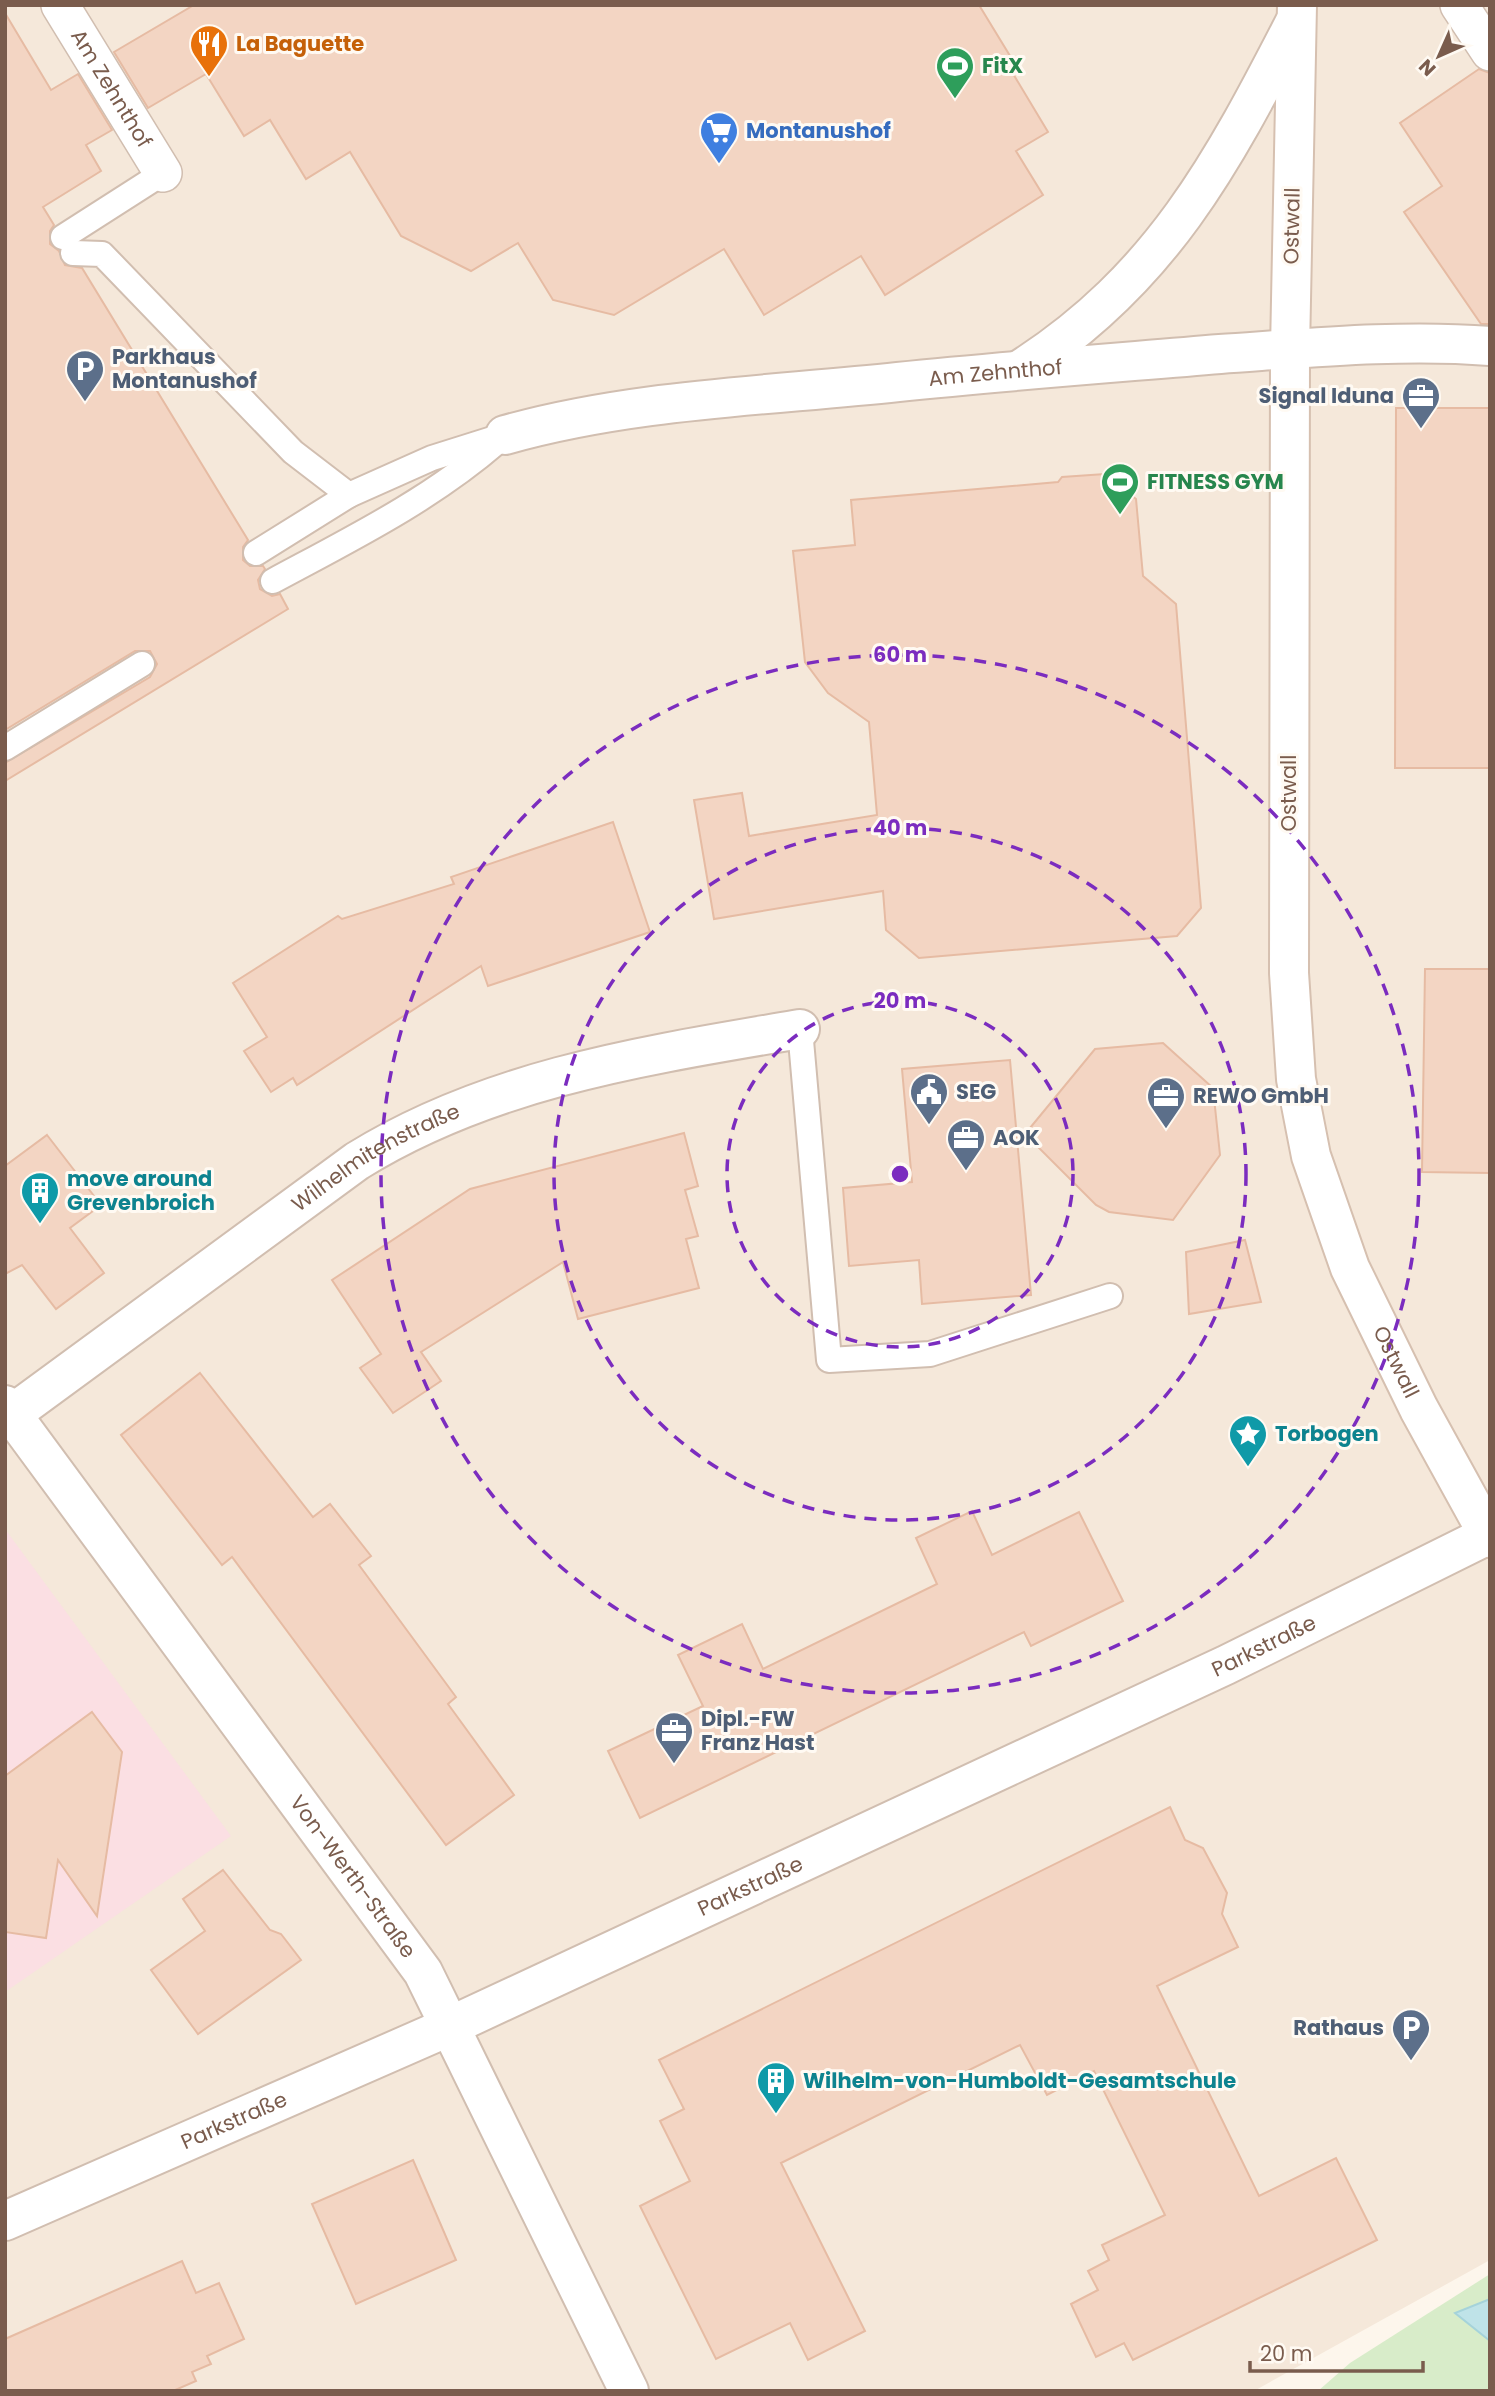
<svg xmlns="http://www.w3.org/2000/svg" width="1495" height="2396" font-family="Poppins,sans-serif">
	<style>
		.residential { fill: #f5e8da }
		.medical { fill: #fbdfe3 }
		.green { fill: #d8ecc9 }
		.water { fill: #bfe3e8; stroke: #a5d3da; stroke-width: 2 }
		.building { fill: #f3d5c3; stroke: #e6bba3; stroke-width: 2 }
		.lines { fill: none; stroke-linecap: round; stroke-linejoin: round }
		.service-casing { stroke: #d1beb0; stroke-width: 28 }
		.pedestrian-casing { stroke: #d1beb0; stroke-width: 40 }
		.minor-casing { stroke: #d1beb0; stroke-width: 42 }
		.secondary-casing { stroke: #d6c0b0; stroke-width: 42 }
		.service { stroke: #fff; stroke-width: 24 }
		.pedestrian { stroke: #fff; stroke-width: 37 }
		.minor { stroke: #fff; stroke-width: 38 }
		.secondary { stroke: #fff; stroke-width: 38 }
		.ring { fill: none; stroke: #7b2cbf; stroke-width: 3.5; stroke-dasharray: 12 9 }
		.labels { text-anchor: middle; stroke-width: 6; stroke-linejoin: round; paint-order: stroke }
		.food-label { font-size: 21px; font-weight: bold; fill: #c56008; stroke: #fffaf3; text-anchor: start }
		.leisure-label { font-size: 21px; font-weight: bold; fill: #27864d; stroke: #fffaf3; text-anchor: start }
		.street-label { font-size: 21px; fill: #7a5c4d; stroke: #fffaf3 }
		.shop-label { font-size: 21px; font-weight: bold; fill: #366cbe; stroke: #fffaf3; text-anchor: start }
		.service-label { font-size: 21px; font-weight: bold; fill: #4e5e75; stroke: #fffaf3; text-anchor: start }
		.culture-label { font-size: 21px; font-weight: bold; fill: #0d838f; stroke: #fffaf3; text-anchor: start }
		.centre { fill: #7b2cbf; stroke: #fffaf3; stroke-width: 3.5 }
		.ring-label { font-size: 21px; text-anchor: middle; font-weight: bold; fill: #7b2cbf; stroke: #fffaf3; stroke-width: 6; stroke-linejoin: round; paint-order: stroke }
	</style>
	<rect width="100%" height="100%" fill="#fdf6ec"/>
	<path class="residential" d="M 5,5 L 1490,5 L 1490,2260 L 1254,2391 L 5,2391 Z"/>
	<path class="medical" d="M 5,1529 L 231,1836 L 5,1992 Z"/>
	<path class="green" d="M 1490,2274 L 1490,2391 L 1318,2391 L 1350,2363 Z"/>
	<path class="water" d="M 1490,2299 L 1490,2341 L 1455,2313 Z"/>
	<g class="building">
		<path d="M 194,5 L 979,5 L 1018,69 L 1012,72 L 1048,132 L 1016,151 L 1043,195 L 885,295 L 861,256 L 764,315 L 724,249 L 614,315 L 553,300 L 518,243 L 471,271 L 401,236 L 350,152 L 306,179 L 270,120 L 244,136 L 206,74 L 148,108 L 114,52 Z"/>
		<path d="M 5,13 L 51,90 L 78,74 L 112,130 L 86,145 L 101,171 L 43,207 L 54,225 L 50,231 L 50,244 L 59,251 L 65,265 L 82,268 L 248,540 L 243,547 L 243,560 L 250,566 L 263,566 L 265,569 L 258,580 L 260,589 L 272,596 L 280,594 L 288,609 L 5,781 L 5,763 L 150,677 L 157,664 L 150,651 L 135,651 L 5,730 Z"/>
		<path d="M 1479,69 L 1490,73 L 1490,324 L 1481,324 L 1404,212 L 1442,186 L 1400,123 Z"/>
		<path d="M 1396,408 L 1490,408 L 1490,768 L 1395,768 Z"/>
		<path d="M 1105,474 L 1136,499 L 1143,576 L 1176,604 L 1201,908 L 1177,936 L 919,958 L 886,930 L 883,891 L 714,919 L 694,800 L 742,793 L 749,836 L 877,815 L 869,722 L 828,693 L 805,662 L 793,551 L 855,545 L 851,500 L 1058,482 L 1062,477 Z"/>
		<path d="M 613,822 L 650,932 L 488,986 L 481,966 L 297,1085 L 293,1078 L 271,1092 L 244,1051 L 267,1037 L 233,983 L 338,916 L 342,919 L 454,884 L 451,877 Z"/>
		<path d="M 1425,969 L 1490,969 L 1490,1173 L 1422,1172 Z"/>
		<path d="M 1163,1043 L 1213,1088 L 1220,1155 L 1173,1220 L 1109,1212 L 1096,1205 L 1025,1134 L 1095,1049 Z"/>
		<path d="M 1010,1060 L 1031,1295 L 922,1304 L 919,1260 L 849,1266 L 843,1188 L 912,1182 L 902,1069 Z"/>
		<path d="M 684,1133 L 698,1186 L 685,1190 L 698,1236 L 686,1239 L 699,1288 L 578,1319 L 563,1262 L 421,1352 L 441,1381 L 393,1413 L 360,1368 L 381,1354 L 332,1280 L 470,1189 Z"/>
		<path d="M 47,1135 L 101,1205 L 70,1228 L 104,1273 L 56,1309 L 22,1265 L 5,1274 L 5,1166 Z"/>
		<path d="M 1245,1240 L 1261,1302 L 1189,1314 L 1186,1252 Z"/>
		<path d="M 200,1373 L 313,1517 L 330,1504 L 371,1556 L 359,1565 L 456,1697 L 448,1704 L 514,1795 L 446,1845 L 232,1557 L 222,1565 L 121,1435 Z"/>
		<path d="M 972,1511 L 992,1555 L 1079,1512 L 1123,1601 L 1031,1646 L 1024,1632 L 640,1818 L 608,1751 L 703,1706 L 678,1655 L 742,1624 L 763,1669 L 937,1584 L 916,1538 Z"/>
		<path d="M 92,1712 L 122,1752 L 97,1916 L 58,1860 L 46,1938 L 5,1932 L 5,1776 Z"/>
		<path d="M 1170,1807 L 1185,1840 L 1203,1848 L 1227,1893 L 1222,1914 L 1238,1947 L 1157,1986 L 1259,2196 L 1336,2158 L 1377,2240 L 1133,2360 L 1124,2343 L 1096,2357 L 1071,2304 L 1098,2290 L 1088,2271 L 1109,2260 L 1102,2245 L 1165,2215 L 1094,2071 L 1047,2095 L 1020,2045 L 781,2163 L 865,2331 L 808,2360 L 790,2323 L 716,2359 L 640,2206 L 690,2181 L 660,2121 L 684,2109 L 659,2060 Z"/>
		<path d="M 223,1870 L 270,1930 L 281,1934 L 301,1960 L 198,2034 L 151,1970 L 205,1931 L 183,1899 Z"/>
		<path d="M 413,2160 L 456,2260 L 356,2304 L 312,2204 Z"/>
		<path d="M 182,2261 L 196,2293 L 219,2283 L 244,2339 L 207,2356 L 211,2364 L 192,2372 L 196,2381 L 173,2391 L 5,2391 L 5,2339 Z"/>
	</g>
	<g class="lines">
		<defs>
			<g id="service">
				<path d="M 63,237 L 163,173"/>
				<path d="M 73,253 L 102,254 L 293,452 L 349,495 L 432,458 L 505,435"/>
				<path d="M 256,553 L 349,495"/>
				<path d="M 273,581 C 351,539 430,500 497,442"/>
				<path d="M 5,748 L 142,664"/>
				<path d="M 800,1029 L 829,1360 L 930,1354 L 1110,1296"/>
			</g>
			<g id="pedestrian">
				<path id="s1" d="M 60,5 L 163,173"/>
				<path d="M 1459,5 L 1490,52"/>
			</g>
			<g id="minor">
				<path d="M 1021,369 C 1161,279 1222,164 1296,20"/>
				<path id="s2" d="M 505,435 C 632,399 768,396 898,382 C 1005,371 1113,363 1220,354 C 1309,348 1400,339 1490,346"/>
				<path id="s3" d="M 5,1405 L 423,1972 L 629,2391"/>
				<path id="s4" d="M 12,1414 L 357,1161 C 491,1078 647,1055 800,1029"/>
				<path id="s5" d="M 5,2221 L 448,2027 L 1226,1665 L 1488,1535"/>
			</g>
			<g id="secondary">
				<path id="s6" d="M 1297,5 L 1290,349 L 1289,973 L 1296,1079 L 1311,1156 L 1350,1268 L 1419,1409 L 1490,1538"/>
			</g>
		</defs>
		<use href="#service" class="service-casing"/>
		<use href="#pedestrian" class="pedestrian-casing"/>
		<use href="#minor" class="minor-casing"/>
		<use href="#secondary" class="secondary-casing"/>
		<use href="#service" class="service"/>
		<use href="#pedestrian" class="pedestrian"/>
		<use href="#minor" class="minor"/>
		<use href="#secondary" class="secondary"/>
	</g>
	<g class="ring">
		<circle cx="900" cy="1174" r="173"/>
		<circle cx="900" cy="1174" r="346"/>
		<circle cx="900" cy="1174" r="519"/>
	</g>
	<defs>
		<symbol id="restaurant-pin" viewBox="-11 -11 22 30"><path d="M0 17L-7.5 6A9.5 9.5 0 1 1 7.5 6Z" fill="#e8710a" stroke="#fffaf3"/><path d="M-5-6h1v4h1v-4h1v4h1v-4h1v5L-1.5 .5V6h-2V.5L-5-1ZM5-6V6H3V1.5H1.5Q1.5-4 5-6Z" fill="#fff"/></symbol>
		<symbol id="stadium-pin" viewBox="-11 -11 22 30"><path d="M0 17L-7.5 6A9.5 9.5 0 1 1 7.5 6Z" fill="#2e9e5b" stroke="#fffaf3"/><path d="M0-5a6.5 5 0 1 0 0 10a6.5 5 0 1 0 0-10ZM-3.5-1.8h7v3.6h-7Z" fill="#fff"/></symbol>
		<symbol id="supermarket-pin" viewBox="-11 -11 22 30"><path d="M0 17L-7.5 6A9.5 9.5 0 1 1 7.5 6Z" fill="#3f7fe0" stroke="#fffaf3"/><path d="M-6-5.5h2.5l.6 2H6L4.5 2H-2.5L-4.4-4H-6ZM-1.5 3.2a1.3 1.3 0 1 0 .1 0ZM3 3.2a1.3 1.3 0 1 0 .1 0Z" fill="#fff"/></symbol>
		<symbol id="parking-pin" viewBox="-11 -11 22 30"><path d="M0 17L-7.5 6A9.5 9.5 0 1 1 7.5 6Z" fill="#5c6f8a" stroke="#fffaf3"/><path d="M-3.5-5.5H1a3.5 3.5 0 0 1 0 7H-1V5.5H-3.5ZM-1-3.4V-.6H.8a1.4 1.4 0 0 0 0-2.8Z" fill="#fff"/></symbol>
		<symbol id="office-pin" viewBox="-11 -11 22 30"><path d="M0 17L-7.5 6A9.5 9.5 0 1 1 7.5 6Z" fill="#5c6f8a" stroke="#fffaf3"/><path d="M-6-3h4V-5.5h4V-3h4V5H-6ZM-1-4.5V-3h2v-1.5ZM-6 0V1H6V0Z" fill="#fff"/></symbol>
		<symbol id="civic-pin" viewBox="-11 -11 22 30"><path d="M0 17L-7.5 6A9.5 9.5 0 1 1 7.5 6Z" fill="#5c6f8a" stroke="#fffaf3"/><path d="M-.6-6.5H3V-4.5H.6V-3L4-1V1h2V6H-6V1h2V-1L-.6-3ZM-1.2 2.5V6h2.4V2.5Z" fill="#fff"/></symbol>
		<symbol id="building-pin" viewBox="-11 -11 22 30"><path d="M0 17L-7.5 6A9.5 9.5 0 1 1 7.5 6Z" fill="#0f9aa8" stroke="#fffaf3"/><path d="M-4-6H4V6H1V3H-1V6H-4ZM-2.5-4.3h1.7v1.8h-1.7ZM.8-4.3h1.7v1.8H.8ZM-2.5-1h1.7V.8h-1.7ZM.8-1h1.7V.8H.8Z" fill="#fff"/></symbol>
		<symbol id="sight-pin" viewBox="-11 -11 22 30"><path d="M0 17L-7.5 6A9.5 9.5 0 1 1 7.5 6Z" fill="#0f9aa8" stroke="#fffaf3"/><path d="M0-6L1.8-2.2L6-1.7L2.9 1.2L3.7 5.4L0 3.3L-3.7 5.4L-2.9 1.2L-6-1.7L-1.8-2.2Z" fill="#fff"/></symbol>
	</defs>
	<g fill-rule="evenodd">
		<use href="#restaurant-pin" x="187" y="22" width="44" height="60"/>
		<use href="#stadium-pin" x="933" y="44" width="44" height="60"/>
		<use href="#supermarket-pin" x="697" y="109" width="44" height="60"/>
		<use href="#parking-pin" x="63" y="347" width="44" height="60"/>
		<use href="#office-pin" x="1399" y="374" width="44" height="60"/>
		<use href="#stadium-pin" x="1098" y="460" width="44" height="60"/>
		<use href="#civic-pin" x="907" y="1070" width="44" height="60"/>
		<use href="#office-pin" x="1144" y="1074" width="44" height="60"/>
		<use href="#office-pin" x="944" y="1116" width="44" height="60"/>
		<use href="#building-pin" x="18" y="1169" width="44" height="60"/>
		<use href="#sight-pin" x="1226" y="1412" width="44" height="60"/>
		<use href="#office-pin" x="652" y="1709" width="44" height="60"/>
		<use href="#parking-pin" x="1389" y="2006" width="44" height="60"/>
		<use href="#building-pin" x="754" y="2059" width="44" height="60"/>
	</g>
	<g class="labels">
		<g class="food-label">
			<text x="236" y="51">La Baguette</text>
		</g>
		<g class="leisure-label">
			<text x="982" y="73">FitX</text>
			<text x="1147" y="489">FITNESS GYM</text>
		</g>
		<g class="street-label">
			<text dy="7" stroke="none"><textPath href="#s1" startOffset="98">Am Zehnthof</textPath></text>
			<text transform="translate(1292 226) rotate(-89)" y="7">Ostwall</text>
			<text dy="7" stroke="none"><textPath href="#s2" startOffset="495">Am Zehnthof</textPath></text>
			<text transform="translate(1289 793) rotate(-90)" y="7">Ostwall</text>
			<text dy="7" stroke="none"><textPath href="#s4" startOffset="446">Wilhelmitenstraße</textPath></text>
			<text dy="7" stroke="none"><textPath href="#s6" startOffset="1376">Ostwall</textPath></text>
			<text dy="7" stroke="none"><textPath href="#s5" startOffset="1384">Parkstraße</textPath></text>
			<text dy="7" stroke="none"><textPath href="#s3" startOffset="586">Von-Werth-Straße</textPath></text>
			<text dy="7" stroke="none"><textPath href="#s5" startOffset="817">Parkstraße</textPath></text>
			<text dy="7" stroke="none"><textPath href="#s5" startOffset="250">Parkstraße</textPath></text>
		</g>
		<g class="shop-label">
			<text x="746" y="138">Montanushof</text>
		</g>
		<g class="service-label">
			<text x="112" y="364">Parkhaus<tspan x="112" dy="24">Montanushof</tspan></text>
			<text x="1394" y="403" text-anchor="end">Signal Iduna</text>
			<text x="956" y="1099">SEG</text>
			<text x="1193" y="1103">REWO GmbH</text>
			<text x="993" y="1145">AOK</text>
			<text x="701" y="1726">Dipl.-FW<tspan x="701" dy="24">Franz Hast</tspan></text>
			<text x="1384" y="2035" text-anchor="end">Rathaus</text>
		</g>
		<g class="culture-label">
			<text x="67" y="1186">move around<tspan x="67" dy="24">Grevenbroich</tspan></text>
			<text x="1275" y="1441">Torbogen</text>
			<text x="803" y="2088">Wilhelm-von-Humboldt-Gesamtschule</text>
		</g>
	</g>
	<circle cx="900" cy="1174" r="10" class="centre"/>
	<g class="ring-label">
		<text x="900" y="662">60 m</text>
		<text x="900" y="835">40 m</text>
		<text x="900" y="1008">20 m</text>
	</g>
	<rect width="1495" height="2396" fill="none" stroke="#7a5c4d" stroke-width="14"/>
	<g transform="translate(1439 56) rotate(225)" stroke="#fffaf3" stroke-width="5" paint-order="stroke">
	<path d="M0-5L12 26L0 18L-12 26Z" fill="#7a5c4d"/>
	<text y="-10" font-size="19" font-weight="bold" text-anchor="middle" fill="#7a5c4d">N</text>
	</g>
	<path d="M1250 2361v10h173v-10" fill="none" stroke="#7a5c4d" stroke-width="3.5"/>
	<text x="1260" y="2361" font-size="21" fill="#7a5c4d" stroke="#fffaf3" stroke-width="5" paint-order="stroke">20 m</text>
</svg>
